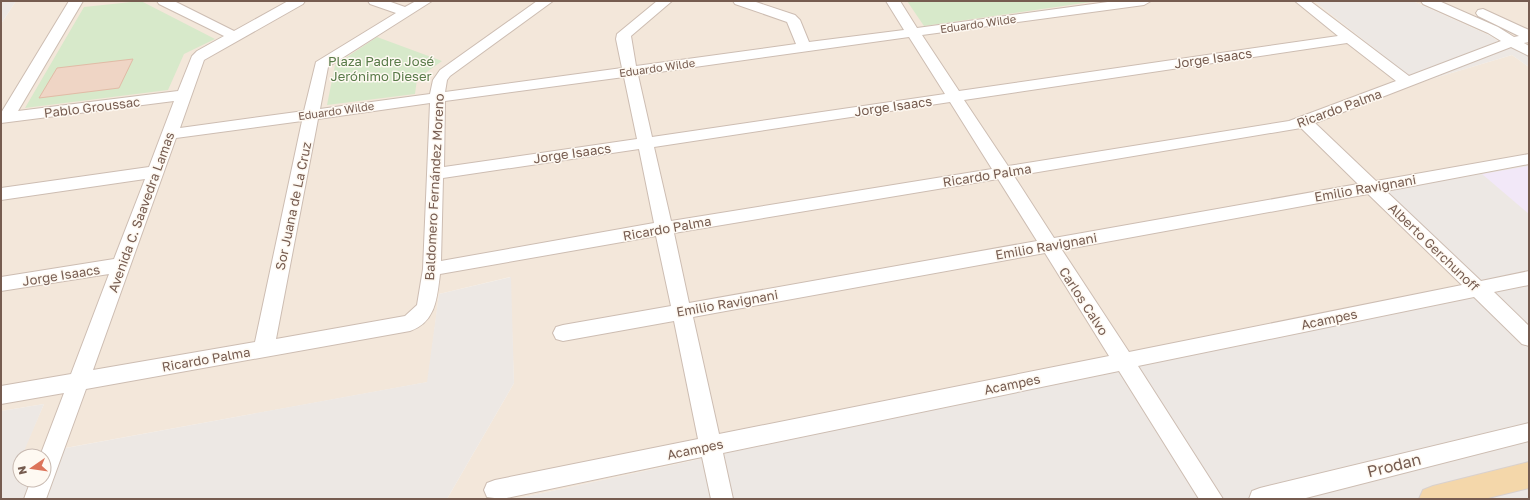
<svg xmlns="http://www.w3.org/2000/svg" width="1530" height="500" font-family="'Golos Text',sans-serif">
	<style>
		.residential { fill: #f3e7da }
		.industrial { fill: #ede8e4; fill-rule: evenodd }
		.education { fill: #f2e8f8 }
		.green { fill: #d7e9ca }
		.building { fill: #efd5c5; stroke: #e1bba6 }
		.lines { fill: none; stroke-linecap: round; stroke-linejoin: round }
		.street-casing { stroke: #cdbdb2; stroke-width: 2 }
		.primary-casing { stroke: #d9d1ce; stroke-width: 2 }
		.street { fill: #fff; fill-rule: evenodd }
		.primary { fill: #f4d7aa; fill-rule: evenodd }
		.labels { text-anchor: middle; stroke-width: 3; stroke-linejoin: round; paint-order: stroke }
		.far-street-label { font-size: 11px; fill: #765c50; stroke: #fef9f2 }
		.street-label { font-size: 13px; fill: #765c50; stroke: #fef9f2 }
		.park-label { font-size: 13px; fill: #587a48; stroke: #fef9f2 }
		.near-street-label { font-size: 16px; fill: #765c50; stroke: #fef9f2 }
	</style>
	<rect width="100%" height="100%" fill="#fbf5ec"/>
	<g class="residential">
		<path d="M 16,1 L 1314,1 L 1418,83 L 1512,55 L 1529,67 L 1529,164 L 1470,291 L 515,499 L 447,499 L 514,383 L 510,277 L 439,294 L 428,382 L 21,456 L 44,404 L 1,411 L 1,24 Z"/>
		<path d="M 1413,1 L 1529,1 L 1529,45 L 1507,48 L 1491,36 Z"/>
	</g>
	<g class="industrial">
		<path d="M 1,1 L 16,1 L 1,24 Z"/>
		<path d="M 1314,1 L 1413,1 L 1491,36 L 1507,48 L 1529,45 L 1529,67 L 1512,55 L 1418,83 Z"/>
		<path d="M 1529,164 L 1529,499 L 515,499 L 1469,292 L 1369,193 Z"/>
		<path d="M 511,277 L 514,383 L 447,499 L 1,499 L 1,411 L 44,404 L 22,456 L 427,382 L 439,294 ZM 20,456 L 44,456 L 44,480 L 20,480 Z"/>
	</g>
	<path class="education" d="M 1529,166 L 1529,214 L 1482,174 Z"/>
	<g class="green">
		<path d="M 141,1 L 215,39 L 184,54 L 168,90 L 25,108 L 84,7 Z"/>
		<path d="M 907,1 L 1098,1 L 924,26 Z"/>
		<path d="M 377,37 L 442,61 L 417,79 L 415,94 L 327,105 L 335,65 Z"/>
	</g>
	<path class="building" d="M 133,59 L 119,88 L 39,98 L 57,68 Z"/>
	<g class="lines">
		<defs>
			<g id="street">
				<path d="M 69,1 L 83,1 L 18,111 L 178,91 L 192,56 L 197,51 L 224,36 L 159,4 L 157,1 L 174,1 L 234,31 L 288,1 L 305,1 L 303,4 L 204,60 L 180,128 L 304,111 L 316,62 L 396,13 L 370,4 L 368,1 L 388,1 L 405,7 L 416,1 L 432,1 L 328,67 L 320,109 L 430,94 L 433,80 L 440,70 L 537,1 L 553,1 L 450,76 L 447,80 L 445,92 L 622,68 L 616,39 L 617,34 L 657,1 L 672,1 L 631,36 L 636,66 L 796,44 L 787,22 L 735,4 L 733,1 L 753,1 L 795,15 L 800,20 L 809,42 L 904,30 L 886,1 L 900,1 L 917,28 L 1115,1 L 1151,1 L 1144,5 L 922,35 L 959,91 L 1338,36 L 1295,1 L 1310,1 L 1409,76 L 1501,41 L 1488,33 L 1423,4 L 1421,1 L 1439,1 L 1498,27 L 1514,37 L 1519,36 L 1478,16 L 1476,13 L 1478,10 L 1483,9 L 1529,30 L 1529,42 L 1524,43 L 1529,46 L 1529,56 L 1511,47 L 1315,123 L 1376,181 L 1529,154 L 1529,164 L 1386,191 L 1481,281 L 1529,271 L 1529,285 L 1494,292 L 1529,326 L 1529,346 L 1522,344 L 1474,297 L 1138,366 L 1223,499 L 1199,499 L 1119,371 L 723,453 L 733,499 L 711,499 L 702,457 L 502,499 L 487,497 L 484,490 L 487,483 L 495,480 L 698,439 L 674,321 L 563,341 L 556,339 L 553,333 L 556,327 L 563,325 L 671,306 L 656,236 L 440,274 C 437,298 436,322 410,331 L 86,389 L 46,499 L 24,499 L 31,480 L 44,480 L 44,456 L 40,456 L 64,393 L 1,404 L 1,386 L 71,374 L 109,274 L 1,291 L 1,277 L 114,259 L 145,179 L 1,200 L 1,188 L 149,167 L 174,101 L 1,123 L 1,113 ZM 909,37 L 945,94 L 652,137 L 638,75 ZM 1347,43 L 1396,81 L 1289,121 L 1008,166 L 964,100 ZM 624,77 L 637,139 L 444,167 L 445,101 ZM 950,102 L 992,169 L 671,221 L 654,147 ZM 430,103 L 423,269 L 417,305 L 405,316 L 276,339 L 318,119 ZM 302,121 L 255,342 L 93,370 L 176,138 ZM 1301,128 L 1358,184 L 1054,238 L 1014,176 ZM 639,149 L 654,223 L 441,261 L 443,178 ZM 998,179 L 1037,241 L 689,303 L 674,233 ZM 1368,194 L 1462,285 L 1129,352 L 1062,250 ZM 1045,253 L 1109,356 L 719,434 L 693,317 Z"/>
				<path d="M 1529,423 L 1529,441 L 1302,499 L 1249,499 L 1252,491 L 1260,488 Z"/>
			</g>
			<path id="primary" d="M 1529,462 L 1529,488 L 1484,499 L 1419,499 L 1423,490 L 1433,486 Z"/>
		</defs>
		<use href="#street" class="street-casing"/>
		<use href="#primary" class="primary-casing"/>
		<use href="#street" class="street"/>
		<use href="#primary" class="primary"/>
	</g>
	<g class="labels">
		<g class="far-street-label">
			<text transform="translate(978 24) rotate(-8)" y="4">Eduardo Wilde</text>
			<text transform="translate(657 68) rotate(-8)" y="4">Eduardo Wilde</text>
			<text transform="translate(336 111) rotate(-8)" y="4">Eduardo Wilde</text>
		</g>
		<g class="street-label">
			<text transform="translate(1213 58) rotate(-8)" y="5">Jorge Isaacs</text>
			<text transform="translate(893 106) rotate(-8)" y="5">Jorge Isaacs</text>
			<text transform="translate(92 107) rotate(-7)" y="5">Pablo Groussac</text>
			<text transform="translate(1339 108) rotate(-20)" y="5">Ricardo Palma</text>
			<text transform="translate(572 153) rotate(-8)" y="5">Jorge Isaacs</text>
			<text transform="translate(987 175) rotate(-9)" y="5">Ricardo Palma</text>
			<text transform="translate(434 187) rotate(-87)" y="5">Baldomero Fernández Moreno</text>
			<text transform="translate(1365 188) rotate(-10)" y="5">Emilio Ravignani</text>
			<text transform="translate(293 206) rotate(-78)" y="5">Sor Juana de La Cruz</text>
			<text transform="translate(141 212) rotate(-70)" y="5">Avenida C. Saavedra Lamas</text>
			<text transform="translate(667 228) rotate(-10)" y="5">Ricardo Palma</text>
			<text transform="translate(1046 246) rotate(-10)" y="5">Emilio Ravignani</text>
			<text transform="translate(1434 247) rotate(44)" y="5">Alberto Gerchunoff</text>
			<text transform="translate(61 275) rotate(-9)" y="5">Jorge Isaacs</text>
			<text transform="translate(1084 301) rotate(57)" y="5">Carlos Calvo</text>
			<text transform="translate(727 303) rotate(-10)" y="5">Emilio Ravignani</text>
			<text transform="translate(1329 319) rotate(-12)" y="5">Acampes</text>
			<text transform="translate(206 359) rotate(-10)" y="5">Ricardo Palma</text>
			<text transform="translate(1012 384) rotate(-12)" y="5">Acampes</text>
			<text transform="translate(695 449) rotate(-12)" y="5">Acampes</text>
		</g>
		<g class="park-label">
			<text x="381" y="66">Plaza Padre José<tspan x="381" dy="15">Jerónimo Dieser</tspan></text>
		</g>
		<g class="near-street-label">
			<text transform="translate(1394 465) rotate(-14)" y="6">Prodan</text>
		</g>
	</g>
	<rect width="1530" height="500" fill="none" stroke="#765c50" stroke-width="4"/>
	<g transform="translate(32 468) rotate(257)"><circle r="19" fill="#fef9f2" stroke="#c8bab1"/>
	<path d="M0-3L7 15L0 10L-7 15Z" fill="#dc745a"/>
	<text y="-6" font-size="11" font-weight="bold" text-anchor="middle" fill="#765c50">N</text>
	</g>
</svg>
